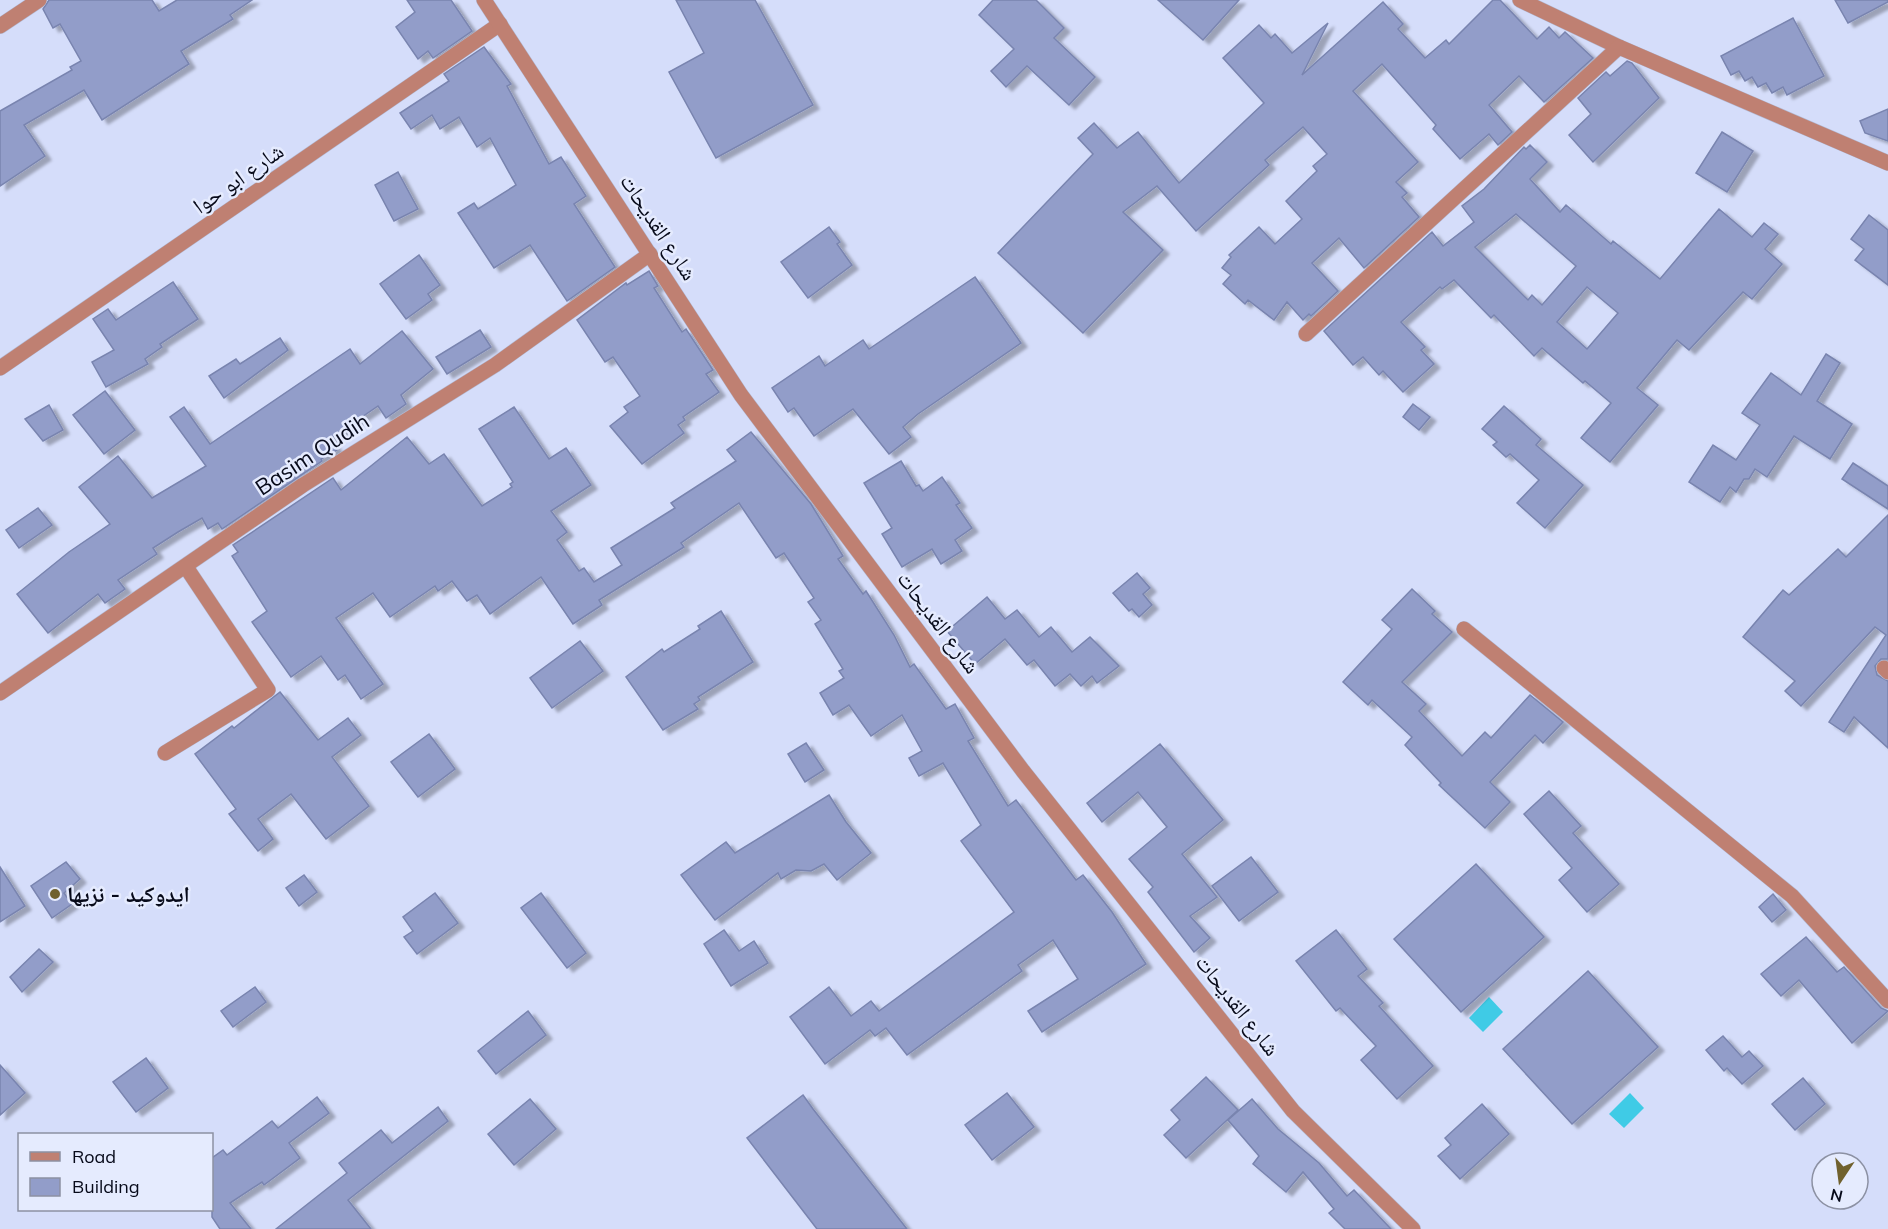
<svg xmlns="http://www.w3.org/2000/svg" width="1888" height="1229" font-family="Mulish,'Noto Naskh Arabic',sans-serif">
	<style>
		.water { fill: #3fcbe6 }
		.building { fill: #929dc9; stroke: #7984af; stroke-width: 1.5; fill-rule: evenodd; filter: url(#shadow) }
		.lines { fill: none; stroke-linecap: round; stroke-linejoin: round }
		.minor-casing { stroke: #b4bbd6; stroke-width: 16 }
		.tertiary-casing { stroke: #b4bbd6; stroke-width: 16 }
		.minor { stroke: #bf8072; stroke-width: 15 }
		.tertiary { stroke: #bf8072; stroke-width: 15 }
		.poi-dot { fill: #70612e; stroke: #e5ebfe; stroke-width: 2 }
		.labels { text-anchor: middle; stroke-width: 5; stroke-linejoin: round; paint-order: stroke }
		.street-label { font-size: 22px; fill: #070a1a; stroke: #e5ebfe }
		.poi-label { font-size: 22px; font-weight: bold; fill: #070a1a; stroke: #e5ebfe; text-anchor: start }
	</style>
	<defs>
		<filter id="shadow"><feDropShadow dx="6" dy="4" stdDeviation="1.5" flood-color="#0004"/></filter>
	</defs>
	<rect width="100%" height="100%" fill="#d5ddfa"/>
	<g class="water">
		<path d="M 1489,997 L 1503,1012 L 1483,1032 L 1469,1018 Z"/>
		<path d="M 1630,1093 L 1644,1108 L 1624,1128 L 1609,1114 Z"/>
	</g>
	<g class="building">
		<path d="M 49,0 L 152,0 L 159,11 L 177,0 L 252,0 L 230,15 L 233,19 L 181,51 L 189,64 L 102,120 L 84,90 L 24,125 L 45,156 L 0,186 L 0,111 L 72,70 L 70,67 L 81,61 L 60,24 L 53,28 L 43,9 Z"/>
		<path d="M 407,0 L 451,0 L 472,31 L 433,58 L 428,51 L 418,59 L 396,27 L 415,12 Z"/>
		<path d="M 676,0 L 755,0 L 813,105 L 716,158 L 669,72 L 704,53 Z"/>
		<path d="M 993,0 L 1036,0 L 1064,28 L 1054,38 L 1095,77 L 1069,105 L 1027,66 L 1006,87 L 991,71 L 1014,49 L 979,15 Z"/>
		<path d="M 1158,0 L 1239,0 L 1203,40 Z"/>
		<path d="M 1493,0 L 1500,0 L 1537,39 L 1549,27 L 1559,38 L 1565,32 L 1593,58 L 1544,102 L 1519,76 L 1489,105 L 1512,132 L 1498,145 L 1489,134 L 1460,159 L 1433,129 L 1436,125 L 1382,64 L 1353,91 L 1418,162 L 1396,182 L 1407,193 L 1402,197 L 1419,217 L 1364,268 L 1339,238 L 1312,263 L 1338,291 L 1311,316 L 1309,314 L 1303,320 L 1287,302 L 1274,320 L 1248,300 L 1245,304 L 1223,284 L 1231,275 L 1222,268 L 1231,257 L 1229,255 L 1259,227 L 1275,244 L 1302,219 L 1286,201 L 1317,171 L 1313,166 L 1327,154 L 1303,127 L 1265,160 L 1269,165 L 1196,231 L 1157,186 L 1123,212 L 1163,250 L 1083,333 L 998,253 L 1093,154 L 1078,138 L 1094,123 L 1117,148 L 1138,132 L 1179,183 L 1264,103 L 1223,58 L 1259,25 L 1271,38 L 1275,34 L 1292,53 L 1328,23 L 1302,75 L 1383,2 L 1403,24 L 1398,29 L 1425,58 L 1446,40 L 1449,44 Z"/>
		<path d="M 1835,0 L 1888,0 L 1888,2 L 1848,23 Z"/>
		<path d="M 1793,18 L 1824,76 L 1787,95 L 1783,87 L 1772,93 L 1766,83 L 1758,87 L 1752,77 L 1745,81 L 1739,71 L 1731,75 L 1721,56 Z"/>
		<path d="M 484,47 L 511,84 L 507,86 L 549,164 L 561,157 L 586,196 L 574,204 L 615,267 L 567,301 L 530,245 L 494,268 L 458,213 L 474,203 L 478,209 L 516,185 L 490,138 L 477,147 L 459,117 L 440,129 L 432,115 L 411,129 L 400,113 L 449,81 L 444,74 Z"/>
		<path d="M 1627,61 L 1632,63 L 1659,98 L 1593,162 L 1569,135 L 1591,114 L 1578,98 L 1606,72 L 1610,76 Z"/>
		<path d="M 1888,109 L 1888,141 L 1865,133 L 1860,121 Z"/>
		<path d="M 1722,132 L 1753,151 L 1727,192 L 1696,173 Z"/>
		<path d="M 1530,145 L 1547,162 L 1530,179 L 1560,212 L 1566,205 L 1611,244 L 1613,241 L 1660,279 L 1719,209 L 1752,237 L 1764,223 L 1778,234 L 1765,249 L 1782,264 L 1752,299 L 1743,292 L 1689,350 L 1677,340 L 1637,388 L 1658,405 L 1610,462 L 1581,438 L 1611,403 L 1585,381 L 1583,383 L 1542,348 L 1534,356 L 1494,315 L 1491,318 L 1454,280 L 1442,289 L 1440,287 L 1401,322 L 1425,347 L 1421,350 L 1434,364 L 1403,392 L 1383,371 L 1379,375 L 1363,357 L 1353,365 L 1324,331 L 1432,232 L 1443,246 L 1474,222 L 1462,206 L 1484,189 L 1524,147 L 1526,149 ZM 1516,214 L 1576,266 L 1542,305 L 1532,295 L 1528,300 L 1475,247 ZM 1587,287 L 1618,313 L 1587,349 L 1557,322 Z"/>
		<path d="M 398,172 L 418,209 L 394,221 L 375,185 Z"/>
		<path d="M 1869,215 L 1888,230 L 1888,285 L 1855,260 L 1864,249 L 1851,239 Z"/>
		<path d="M 829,227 L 840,242 L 837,244 L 852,265 L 808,298 L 781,262 Z"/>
		<path d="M 419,255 L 440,285 L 428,294 L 432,300 L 406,319 L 380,284 Z"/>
		<path d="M 649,271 L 658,286 L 654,288 L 682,332 L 686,329 L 713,370 L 706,374 L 719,392 L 683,417 L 685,420 L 678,425 L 684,433 L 642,464 L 610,426 L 628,412 L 624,407 L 640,396 L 613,357 L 605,362 L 577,320 L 626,283 L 627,285 Z"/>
		<path d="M 975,277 L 1021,343 L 918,414 L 903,427 L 911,437 L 889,454 L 853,409 L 814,436 L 794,408 L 788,412 L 772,388 L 819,356 L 825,366 L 863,340 L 869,349 Z"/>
		<path d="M 173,282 L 198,319 L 160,344 L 162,347 L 145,359 L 148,364 L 106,387 L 92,362 L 114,350 L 93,319 L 108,309 L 116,320 Z"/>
		<path d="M 480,330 L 491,347 L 447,374 L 436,357 Z"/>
		<path d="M 402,331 L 433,369 L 401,395 L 406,404 L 386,418 L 378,406 L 330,439 L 337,450 L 321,459 L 322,461 L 222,529 L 218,523 L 208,529 L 202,518 L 178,532 L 153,548 L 157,554 L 118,580 L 125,589 L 105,603 L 98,594 L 48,633 L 17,594 L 69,552 L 110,524 L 79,487 L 118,456 L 152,498 L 206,466 L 170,417 L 184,407 L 210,444 L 350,349 L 360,364 Z"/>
		<path d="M 280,338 L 288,350 L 224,398 L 209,376 L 236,359 L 240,364 Z"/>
		<path d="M 1826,354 L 1840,363 L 1817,401 L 1852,424 L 1830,459 L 1794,436 L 1767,477 L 1755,469 L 1749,479 L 1744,479 L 1736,492 L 1730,487 L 1720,502 L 1689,482 L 1713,445 L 1736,460 L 1760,425 L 1742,413 L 1771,373 L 1801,395 Z"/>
		<path d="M 105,391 L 135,430 L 104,454 L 73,415 Z"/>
		<path d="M 1413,404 L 1430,417 L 1419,430 L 1403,417 Z"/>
		<path d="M 49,405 L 63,430 L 43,441 L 25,419 Z"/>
		<path d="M 1504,406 L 1541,439 L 1536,445 L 1583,485 L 1545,528 L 1517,503 L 1539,480 L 1510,454 L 1506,457 L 1493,445 L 1497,442 L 1482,429 Z"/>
		<path d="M 514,407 L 549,459 L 566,448 L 591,485 L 551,511 L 567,532 L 557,540 L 579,571 L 584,568 L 594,582 L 622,565 L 611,548 L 675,508 L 671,503 L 736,461 L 727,450 L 751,432 L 811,504 L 843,556 L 838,559 L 863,594 L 866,591 L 894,635 L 910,667 L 914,664 L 946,709 L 955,704 L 974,738 L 968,741 L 1008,806 L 1016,800 L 1076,880 L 1083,875 L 1112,912 L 1146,964 L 1042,1032 L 1028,1011 L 1078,979 L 1053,940 L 1018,965 L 1022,971 L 907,1055 L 886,1028 L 875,1036 L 870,1030 L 825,1064 L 790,1017 L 829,987 L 851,1016 L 871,1001 L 879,1011 L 1014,912 L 961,841 L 981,825 L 943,763 L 919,776 L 909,758 L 922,751 L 902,715 L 871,736 L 849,705 L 833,715 L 820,693 L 844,678 L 839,671 L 843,669 L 815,624 L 821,620 L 808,602 L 814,598 L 784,553 L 776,558 L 739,503 L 681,543 L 684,547 L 599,600 L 602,605 L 573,624 L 541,577 L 490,614 L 477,595 L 467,601 L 452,581 L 438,591 L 435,586 L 390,617 L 373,593 L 336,618 L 383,684 L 361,699 L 345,675 L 338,680 L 321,656 L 291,677 L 252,622 L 267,611 L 232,556 L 238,552 L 233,545 L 333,478 L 341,490 L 407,437 L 429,464 L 444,454 L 482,506 L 512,487 L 510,484 L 513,482 L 479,429 Z"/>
		<path d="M 901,461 L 916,486 L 919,485 L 923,491 L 942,477 L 960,503 L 956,505 L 972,528 L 955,540 L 962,551 L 941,564 L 932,549 L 902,567 L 882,534 L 892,528 L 864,483 Z"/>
		<path d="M 1853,463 L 1888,486 L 1888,509 L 1842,479 Z"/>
		<path d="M 38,508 L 52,525 L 19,548 L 6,530 Z"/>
		<path d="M 1888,515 L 1888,659 L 1881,659 L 1875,666 L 1877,675 L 1888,681 L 1888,748 L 1854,717 L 1844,732 L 1829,722 L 1886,635 L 1875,627 L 1801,706 L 1785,691 L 1795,681 L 1743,637 L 1783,590 L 1789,595 L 1838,549 L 1846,557 Z"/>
		<path d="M 1137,573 L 1150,588 L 1143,594 L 1152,605 L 1139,617 L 1132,609 L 1129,611 L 1113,593 Z"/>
		<path d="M 1412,589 L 1435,611 L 1432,614 L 1452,632 L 1402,682 L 1426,704 L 1419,711 L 1462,756 L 1485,732 L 1491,738 L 1530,695 L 1563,722 L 1543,743 L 1535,735 L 1490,782 L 1510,802 L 1485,828 L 1439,785 L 1441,783 L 1405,745 L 1412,737 L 1372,700 L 1368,705 L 1343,682 L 1392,629 L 1382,620 Z"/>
		<path d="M 987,597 L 1005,619 L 1017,610 L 1039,637 L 1051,627 L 1072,652 L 1090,637 L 1119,666 L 1097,683 L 1092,676 L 1081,686 L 1070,674 L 1055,686 L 1034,660 L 1027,665 L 1005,639 L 975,664 L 947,631 Z"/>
		<path d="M 721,611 L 753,662 L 698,697 L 700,700 L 694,704 L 698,709 L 663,730 L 626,677 L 662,649 L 664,652 L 700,629 L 698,626 Z"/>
		<path d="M 580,641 L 603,671 L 552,708 L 530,678 Z"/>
		<path d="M 280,692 L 318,740 L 348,718 L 361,735 L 332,757 L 369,806 L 326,839 L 291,794 L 258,819 L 273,839 L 258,851 L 229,814 L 236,809 L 195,754 L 232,726 L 234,728 Z"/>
		<path d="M 429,734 L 455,769 L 418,797 L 391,762 Z"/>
		<path d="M 806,743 L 824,770 L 805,782 L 788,754 Z"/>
		<path d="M 1160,744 L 1223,820 L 1182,854 L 1217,897 L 1190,916 L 1210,938 L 1194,952 L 1148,892 L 1153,887 L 1129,859 L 1167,827 L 1138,792 L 1102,822 L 1087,803 Z"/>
		<path d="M 1549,791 L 1581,826 L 1573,833 L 1619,884 L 1587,912 L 1559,880 L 1572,868 L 1524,814 Z"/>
		<path d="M 829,795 L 846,822 L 871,853 L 837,880 L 824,864 L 811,871 L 796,870 L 781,879 L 778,873 L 715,920 L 681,875 L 726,842 L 735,853 Z"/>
		<path d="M 1251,857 L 1278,892 L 1239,921 L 1212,886 Z"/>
		<path d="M 66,862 L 80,879 L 64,893 L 72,904 L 52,918 L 31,886 Z"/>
		<path d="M 1476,864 L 1544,937 L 1461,1012 L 1394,939 Z"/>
		<path d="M 0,867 L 25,906 L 0,922 Z"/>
		<path d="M 304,875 L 317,892 L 299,906 L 286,888 Z"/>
		<path d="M 435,893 L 458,923 L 417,954 L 404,937 L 413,931 L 403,917 Z"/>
		<path d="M 541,893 L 586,953 L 567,968 L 521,908 Z"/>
		<path d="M 1773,894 L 1786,910 L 1772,922 L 1759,907 Z"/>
		<path d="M 724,930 L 739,951 L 754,941 L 768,963 L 731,986 L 704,944 Z"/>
		<path d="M 1336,930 L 1367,969 L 1358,976 L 1383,1003 L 1379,1006 L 1433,1066 L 1397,1099 L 1361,1060 L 1376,1046 L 1340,1008 L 1336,1011 L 1296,961 Z"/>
		<path d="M 1806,937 L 1837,972 L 1844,967 L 1881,1008 L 1888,1011 L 1852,1043 L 1799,980 L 1781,996 L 1761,974 Z"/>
		<path d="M 39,949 L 53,962 L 22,992 L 10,977 Z"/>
		<path d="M 1588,971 L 1658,1047 L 1572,1124 L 1503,1049 Z"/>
		<path d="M 255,987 L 266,1002 L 233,1027 L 221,1011 Z"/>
		<path d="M 528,1011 L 546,1035 L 496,1074 L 478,1051 Z"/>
		<path d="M 1723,1036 L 1742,1057 L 1749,1051 L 1763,1066 L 1742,1084 L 1727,1068 L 1724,1071 L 1706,1050 Z"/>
		<path d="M 146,1058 L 168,1088 L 136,1112 L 113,1082 Z"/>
		<path d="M 0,1065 L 25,1093 L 0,1115 Z"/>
		<path d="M 1206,1077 L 1238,1110 L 1186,1158 L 1164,1135 L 1180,1120 L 1171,1110 Z"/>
		<path d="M 1803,1078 L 1825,1104 L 1795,1130 L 1772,1104 Z"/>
		<path d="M 1007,1093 L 1034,1127 L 992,1160 L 965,1125 Z"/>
		<path d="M 803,1095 L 813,1109 L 907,1229 L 817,1229 L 747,1138 Z"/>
		<path d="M 317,1097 L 329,1113 L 289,1143 L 300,1158 L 264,1185 L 262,1182 L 230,1203 L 251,1229 L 220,1229 L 212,1217 L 212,1158 L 223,1150 L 227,1155 L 272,1121 L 278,1128 Z"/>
		<path d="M 530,1099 L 556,1129 L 514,1165 L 488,1134 Z"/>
		<path d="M 1252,1099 L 1278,1129 L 1319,1163 L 1347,1196 L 1354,1190 L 1391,1229 L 1345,1229 L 1329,1213 L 1334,1209 L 1303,1172 L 1286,1192 L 1253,1164 L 1259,1156 L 1228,1120 Z"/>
		<path d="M 1482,1104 L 1509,1134 L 1460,1179 L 1438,1156 L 1451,1145 L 1445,1138 Z"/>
		<path d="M 438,1107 L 448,1121 L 348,1200 L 371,1229 L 276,1229 L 347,1173 L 339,1163 L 381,1130 L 392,1143 Z"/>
	</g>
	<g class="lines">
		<defs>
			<g id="minor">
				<path d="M 1520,0 L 1619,47 L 1888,163"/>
				<path d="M 0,26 L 39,0"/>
				<path d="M 1306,334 L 1619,47"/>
				<path d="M 0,368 L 500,24"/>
				<path d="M 1464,629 L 1792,896 L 1888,1001"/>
				<path d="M 1884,668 L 1888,672"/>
				<path d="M 0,693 L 303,485 L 495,365 L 650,254"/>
				<path d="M 165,753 L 268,690 L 186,567"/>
			</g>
			<path id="tertiary" d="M 484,0 L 741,395 L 1023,771 L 1293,1111 L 1413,1229"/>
		</defs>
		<use href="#minor" class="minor-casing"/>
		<use href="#tertiary" class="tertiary-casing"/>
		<use href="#minor" class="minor"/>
		<use href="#tertiary" class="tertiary"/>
	</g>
	<circle class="poi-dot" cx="55" cy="894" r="6"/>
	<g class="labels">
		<g class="street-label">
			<text transform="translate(238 178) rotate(-35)" y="8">شارع ابو حوا</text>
			<text transform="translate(659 227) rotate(57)" y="8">شارع القديحات</text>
			<text transform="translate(312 454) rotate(-33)" y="8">Basim Qudih</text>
			<text transform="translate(939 622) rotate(53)" y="8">شارع القديحات</text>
			<text transform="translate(1238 1005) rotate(52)" y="8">شارع القديحات</text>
		</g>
		<g class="poi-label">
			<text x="67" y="902">ايدوكيد - نزيها</text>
		</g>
	</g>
	<rect x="18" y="1133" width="195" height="78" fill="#e5ebfe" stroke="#8c91a3" stroke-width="1.5"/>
	<rect x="30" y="1152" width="30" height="9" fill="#bf8072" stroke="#8c91a3" stroke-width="1.5"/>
	<text x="72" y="1163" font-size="18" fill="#070a1a">Road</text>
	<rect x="30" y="1178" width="30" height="18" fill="#929dc9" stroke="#8c91a3" stroke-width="1.5"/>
	<text x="72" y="1193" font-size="18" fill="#070a1a">Building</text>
	<g transform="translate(1840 1181) rotate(193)"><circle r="28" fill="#e5ebfe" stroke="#8c91a3" stroke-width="1.5"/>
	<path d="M0-4.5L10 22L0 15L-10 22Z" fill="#70612e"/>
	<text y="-9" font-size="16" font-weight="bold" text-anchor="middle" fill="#070a1a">N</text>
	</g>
</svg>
